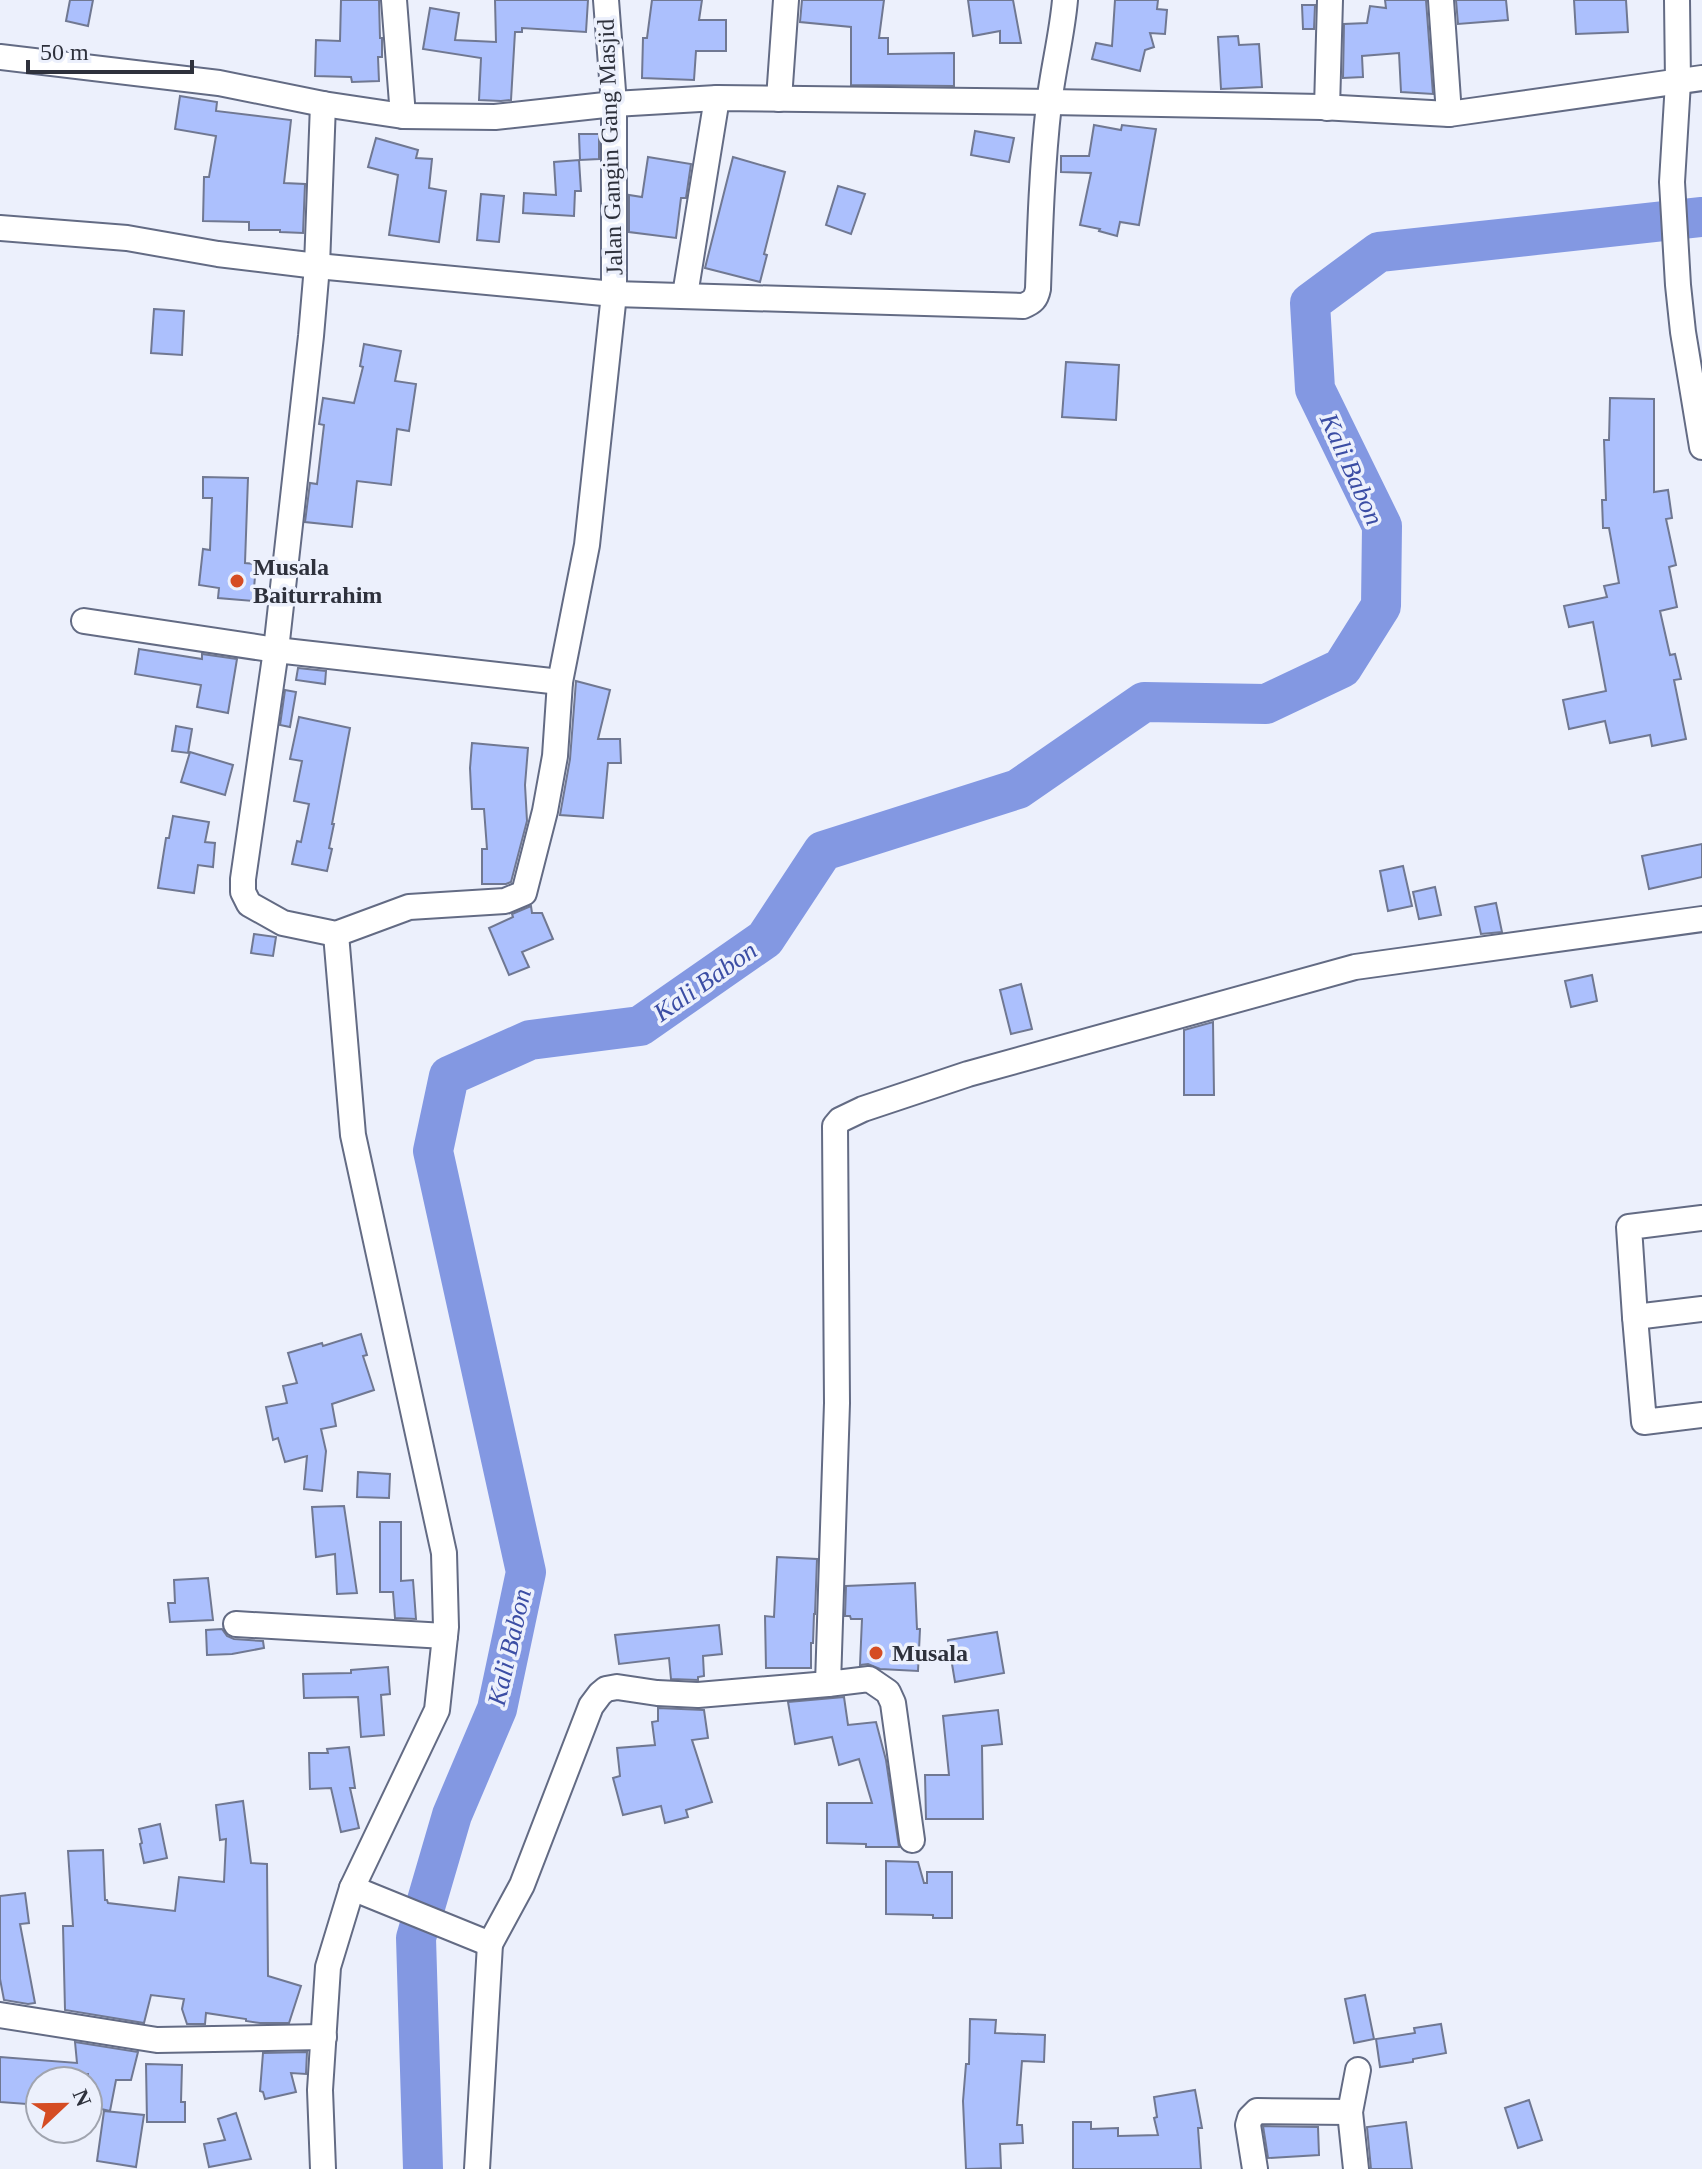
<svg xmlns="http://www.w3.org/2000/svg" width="1702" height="2169" font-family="Georgia,serif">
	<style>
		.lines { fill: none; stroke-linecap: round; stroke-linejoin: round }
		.river { stroke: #8398e2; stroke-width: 40 }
		.building { fill: #acc0fd; stroke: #707892; stroke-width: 2 }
		.minor-casing { stroke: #636b84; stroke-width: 28 }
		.minor { stroke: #fff; stroke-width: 24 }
		.poi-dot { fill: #d54c23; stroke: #ecf0fc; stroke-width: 3 }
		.labels { text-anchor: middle; stroke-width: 7; stroke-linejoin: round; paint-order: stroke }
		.street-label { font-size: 24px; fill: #2e313c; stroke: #ecf0fc }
		.poi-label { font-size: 24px; font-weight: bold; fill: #2e313c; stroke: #ecf0fc; text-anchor: start }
		.water-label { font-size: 26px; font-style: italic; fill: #3b4da4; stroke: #ecf0fc }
	</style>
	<rect width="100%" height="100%" fill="#ecf0fc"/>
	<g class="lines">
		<path class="river" d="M 423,2169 L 416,1938 L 452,1815 L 497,1709 L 526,1572 L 433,1151 L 449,1076 L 530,1040 L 640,1026 L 765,939 L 823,851 L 1018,789 L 1144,702 L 1266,704 L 1342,668 L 1381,606 L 1382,526 L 1315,389 L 1310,303 L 1379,252 L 1702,217"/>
	</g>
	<g class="building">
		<path d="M 70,0 L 93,0 L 88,26 L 66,21 Z"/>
		<path d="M 341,0 L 379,0 L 380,38 L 382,38 L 382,57 L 378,57 L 379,81 L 352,82 L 351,77 L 315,76 L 316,40 L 340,41 Z"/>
		<path d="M 495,0 L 588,0 L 586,32 L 522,28 L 522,32 L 515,32 L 511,100 L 501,101 L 479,100 L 481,58 L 423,49 L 430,8 L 459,13 L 455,40 L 496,42 Z"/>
		<path d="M 652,0 L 702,0 L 699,20 L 726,20 L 726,51 L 696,51 L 694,80 L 642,78 L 643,38 L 647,38 Z"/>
		<path d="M 802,0 L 884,0 L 879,38 L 888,38 L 888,54 L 954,53 L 954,86 L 851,85 L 851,27 L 800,22 Z"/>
		<path d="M 968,0 L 1013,0 L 1021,43 L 1000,43 L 1000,31 L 973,36 Z"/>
		<path d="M 1115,0 L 1158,0 L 1157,9 L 1167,10 L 1165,34 L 1150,33 L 1154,47 L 1145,50 L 1140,71 L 1092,59 L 1096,43 L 1112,46 Z"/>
		<path d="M 1385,0 L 1426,0 L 1433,94 L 1401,92 L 1399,53 L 1362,56 L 1363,77 L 1343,78 L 1344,24 L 1367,23 L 1370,6 L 1386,8 Z"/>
		<path d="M 1456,0 L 1506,0 L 1508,20 L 1458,24 Z"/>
		<path d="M 1574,0 L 1626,0 L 1628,32 L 1576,34 Z"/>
		<path d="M 1302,5 L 1315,5 L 1314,29 L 1303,29 Z"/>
		<path d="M 1238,36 L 1239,45 L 1259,44 L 1262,87 L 1221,89 L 1218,37 Z"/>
		<path d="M 180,96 L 217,102 L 216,111 L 291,120 L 284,183 L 305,184 L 303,233 L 280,232 L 280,230 L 249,230 L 249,222 L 203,221 L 204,177 L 209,177 L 216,136 L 175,129 Z"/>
		<path d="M 1094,125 L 1121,130 L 1122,125 L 1156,129 L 1139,225 L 1120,222 L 1117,236 L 1099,231 L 1100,229 L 1080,225 L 1091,173 L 1061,172 L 1061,156 L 1089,156 Z"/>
		<path d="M 975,131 L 1014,138 L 1009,162 L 971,155 Z"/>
		<path d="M 579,134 L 599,134 L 599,159 L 580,160 Z"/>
		<path d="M 376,138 L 418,150 L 416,158 L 432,159 L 429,188 L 446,191 L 439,242 L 389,235 L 398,175 L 368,167 Z"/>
		<path d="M 648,157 L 691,164 L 686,198 L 681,198 L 676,238 L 629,232 L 629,195 L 642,197 Z"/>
		<path d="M 733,157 L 785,172 L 764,254 L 767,255 L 760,282 L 705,268 Z"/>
		<path d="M 579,160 L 581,191 L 575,191 L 574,216 L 523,213 L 524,193 L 556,195 L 554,162 Z"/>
		<path d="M 838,186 L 865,194 L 851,234 L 826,225 Z"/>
		<path d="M 481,194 L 504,196 L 499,242 L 477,240 Z"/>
		<path d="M 154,309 L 184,311 L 182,355 L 151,353 Z"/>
		<path d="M 364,344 L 401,351 L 395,381 L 416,384 L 409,431 L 397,429 L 391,485 L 357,481 L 352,527 L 305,522 L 310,483 L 317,484 L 324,425 L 319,424 L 323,398 L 354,403 L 363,367 L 360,366 Z"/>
		<path d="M 1066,362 L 1119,365 L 1116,420 L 1062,417 Z"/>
		<path d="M 1610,398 L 1654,399 L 1654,492 L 1668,490 L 1672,518 L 1666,519 L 1676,565 L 1669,567 L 1677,607 L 1660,611 L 1670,655 L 1675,654 L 1681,679 L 1674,680 L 1686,739 L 1652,746 L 1650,735 L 1610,743 L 1605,721 L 1569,729 L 1563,700 L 1606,691 L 1593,622 L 1569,627 L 1564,606 L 1607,597 L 1604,586 L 1619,583 L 1609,528 L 1603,528 L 1602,500 L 1606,500 L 1604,440 L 1609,440 Z"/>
		<path d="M 203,477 L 248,478 L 245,563 L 256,564 L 253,601 L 218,598 L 219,588 L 199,585 L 203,549 L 210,550 L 212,498 L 203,498 Z"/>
		<path d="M 139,649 L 202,659 L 202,654 L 237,659 L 228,713 L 197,707 L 201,685 L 135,674 Z"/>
		<path d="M 298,668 L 326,671 L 325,684 L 296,680 Z"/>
		<path d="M 576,681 L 610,690 L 598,739 L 620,739 L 621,763 L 608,763 L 603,818 L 560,815 L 570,759 Z"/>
		<path d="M 285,690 L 296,692 L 290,727 L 280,725 Z"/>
		<path d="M 299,717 L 350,728 L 332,824 L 334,824 L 329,848 L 332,849 L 327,871 L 292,864 L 297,841 L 301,842 L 309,804 L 294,801 L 302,761 L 290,759 Z"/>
		<path d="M 176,726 L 192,729 L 188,753 L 172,751 Z"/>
		<path d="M 472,743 L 528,748 L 525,785 L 527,821 L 511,882 L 506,884 L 482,884 L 482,849 L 487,849 L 484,809 L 472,809 L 470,768 Z"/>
		<path d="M 190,752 L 233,765 L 225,795 L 181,782 Z"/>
		<path d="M 173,816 L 209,822 L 205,842 L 215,843 L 213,867 L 198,865 L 194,893 L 158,888 L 166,838 L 169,838 Z"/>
		<path d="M 1702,844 L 1702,877 L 1649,889 L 1642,856 Z"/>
		<path d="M 1403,866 L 1412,906 L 1388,911 L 1380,871 Z"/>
		<path d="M 1435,887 L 1441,915 L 1419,919 L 1413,892 Z"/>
		<path d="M 1496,903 L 1502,932 L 1481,934 L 1475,907 Z"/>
		<path d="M 531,906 L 532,913 L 542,913 L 553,939 L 522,952 L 529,967 L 509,975 L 489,928 L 513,917 L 512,914 Z"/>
		<path d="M 254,934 L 276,937 L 273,956 L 251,953 Z"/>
		<path d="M 1592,975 L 1597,1001 L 1571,1007 L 1565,981 Z"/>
		<path d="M 1021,984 L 1032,1029 L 1011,1034 L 1000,990 Z"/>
		<path d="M 1213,1022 L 1214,1095 L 1184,1095 L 1184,1030 Z"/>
		<path d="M 361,1334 L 367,1355 L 363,1356 L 374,1390 L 332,1404 L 336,1426 L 321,1429 L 326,1451 L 322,1491 L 304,1489 L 307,1456 L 285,1462 L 278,1438 L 273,1440 L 266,1407 L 287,1403 L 283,1386 L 297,1383 L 288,1353 L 322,1343 L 323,1346 Z"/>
		<path d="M 358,1472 L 390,1474 L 389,1498 L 357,1497 Z"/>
		<path d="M 344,1506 L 357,1593 L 337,1594 L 335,1554 L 316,1557 L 312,1507 Z"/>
		<path d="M 380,1522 L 401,1522 L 401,1581 L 413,1580 L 416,1619 L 395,1618 L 393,1592 L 380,1592 Z"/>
		<path d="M 777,1557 L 817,1559 L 815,1614 L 814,1614 L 813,1643 L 811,1643 L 811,1668 L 766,1668 L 765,1616 L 774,1617 Z"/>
		<path d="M 208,1578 L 213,1620 L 170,1622 L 168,1603 L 175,1603 L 174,1580 Z"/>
		<path d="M 915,1583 L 917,1629 L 920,1629 L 918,1671 L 880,1669 L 868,1664 L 860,1665 L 862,1619 L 851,1619 L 850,1616 L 845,1616 L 846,1586 Z"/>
		<path d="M 719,1625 L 722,1654 L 703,1656 L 704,1676 L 698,1677 L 698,1680 L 671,1679 L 669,1658 L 619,1664 L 615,1635 Z"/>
		<path d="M 222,1629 L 227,1636 L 234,1639 L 263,1641 L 264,1648 L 232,1654 L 207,1655 L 206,1630 Z"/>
		<path d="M 997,1632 L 1004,1673 L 955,1682 L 948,1640 Z"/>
		<path d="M 388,1667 L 390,1694 L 381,1695 L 384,1735 L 361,1737 L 358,1697 L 304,1698 L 303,1674 L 351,1673 L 351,1670 Z"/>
		<path d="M 844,1697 L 848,1725 L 876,1722 L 886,1760 L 899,1847 L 866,1847 L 866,1844 L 827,1843 L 827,1803 L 872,1803 L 859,1759 L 839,1765 L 832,1737 L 795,1744 L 788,1702 Z"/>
		<path d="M 658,1708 L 704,1710 L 708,1738 L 692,1740 L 712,1802 L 686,1810 L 688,1817 L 665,1823 L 661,1806 L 623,1815 L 613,1778 L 620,1776 L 617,1748 L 655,1745 L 652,1722 L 658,1721 Z"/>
		<path d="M 998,1710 L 1002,1744 L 982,1746 L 983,1819 L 926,1819 L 925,1775 L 949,1775 L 943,1716 Z"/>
		<path d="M 349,1747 L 355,1788 L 350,1788 L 359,1828 L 341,1832 L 331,1788 L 310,1789 L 309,1753 L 328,1753 L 327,1749 Z"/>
		<path d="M 243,1801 L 251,1863 L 267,1864 L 268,1976 L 301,1986 L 289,2023 L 260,2023 L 246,2021 L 246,2019 L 206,2013 L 205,2024 L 187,2024 L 182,2009 L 184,1999 L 151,1995 L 144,2023 L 65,2010 L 63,1926 L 73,1926 L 68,1851 L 103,1850 L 105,1900 L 107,1900 L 108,1903 L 175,1911 L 179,1877 L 224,1882 L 226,1839 L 220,1840 L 216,1805 Z"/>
		<path d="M 160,1824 L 167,1858 L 144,1863 L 140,1844 L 142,1843 L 139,1829 Z"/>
		<path d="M 886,1861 L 918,1862 L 924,1883 L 927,1883 L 927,1872 L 952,1872 L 952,1918 L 933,1918 L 933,1915 L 886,1914 Z"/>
		<path d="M 25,1893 L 29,1923 L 20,1924 L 35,2003 L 28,2004 L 4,2000 L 0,1979 L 0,1896 Z"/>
		<path d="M 1365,1995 L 1374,2039 L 1354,2043 L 1345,1999 Z"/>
		<path d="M 970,2019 L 996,2020 L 995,2033 L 1045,2035 L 1044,2062 L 1022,2061 L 1017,2125 L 1022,2125 L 1023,2143 L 1000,2144 L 1001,2168 L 966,2169 L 963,2101 L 966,2064 L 969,2064 Z"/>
		<path d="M 1441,2024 L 1446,2053 L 1413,2059 L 1413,2062 L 1380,2067 L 1376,2039 L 1415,2033 L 1414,2028 Z"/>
		<path d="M 75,2042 L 138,2052 L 131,2080 L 116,2080 L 110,2111 L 88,2106 L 88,2074 L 50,2077 L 50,2081 L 40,2081 L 40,2105 L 0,2102 L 0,2057 L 77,2063 Z"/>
		<path d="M 307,2052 L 306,2074 L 291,2073 L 296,2092 L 265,2099 L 263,2092 L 260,2091 L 263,2053 Z"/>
		<path d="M 146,2064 L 182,2065 L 181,2102 L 185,2102 L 185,2122 L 147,2122 Z"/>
		<path d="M 1195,2090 L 1202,2128 L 1198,2128 L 1201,2169 L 1073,2169 L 1073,2122 L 1091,2122 L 1091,2129 L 1118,2128 L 1118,2136 L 1158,2135 L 1154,2118 L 1157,2117 L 1154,2097 Z"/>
		<path d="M 1529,2100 L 1542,2140 L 1518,2148 L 1505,2108 Z"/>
		<path d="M 104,2111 L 144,2115 L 136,2167 L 97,2161 Z"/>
		<path d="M 236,2113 L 251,2159 L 209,2167 L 204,2144 L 225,2140 L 218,2119 Z"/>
		<path d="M 1406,2122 L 1412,2169 L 1371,2169 L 1367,2127 Z"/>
		<path d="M 1263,2126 L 1318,2127 L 1319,2155 L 1268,2158 Z"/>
	</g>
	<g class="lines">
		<defs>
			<g id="minor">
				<path d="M 394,0 L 403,116"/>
				<path d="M 1441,0 L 1449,114"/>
				<path d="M 1677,0 L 1678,82 L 1672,182 L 1678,285 L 1683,332 L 1702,447"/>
				<path d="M 0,57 L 219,83 L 323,104 L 403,116 L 495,117 L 614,104 L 717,98 L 1050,102 L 1321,107 L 1449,114 L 1702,78"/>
				<path d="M 779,99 L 786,0"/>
				<path d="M 323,104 L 317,266 L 311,336 L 276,650 L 243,879 L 243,892 L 249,904 L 283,923 L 336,934 L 409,907 L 505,901 L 524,893 L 545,811 L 555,756 L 560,682 L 587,545 L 614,294 L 614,104 L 606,0"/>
				<path d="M 1327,108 L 1330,0"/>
				<path d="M 0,228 L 127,238 L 218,254 L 317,266 L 614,294 L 1023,306 C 1033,302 1036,299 1038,289 C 1040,227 1042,165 1049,104 C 1053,69 1062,35 1065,0"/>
				<path d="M 685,295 L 717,98"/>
				<path d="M 84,621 L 276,650 L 560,682"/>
				<path d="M 1702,1218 L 1629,1227 L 1635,1317 L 1644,1422 L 1702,1415"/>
				<path d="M 1635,1317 L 1702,1309"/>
				<path d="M 236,1624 L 445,1636"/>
				<path d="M 912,1840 L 893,1703 L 888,1692 L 869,1679 L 828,1684 L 837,1403 L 835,1126 L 840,1120 L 863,1109 L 968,1074 L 1355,967 L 1702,919"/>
				<path d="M 352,1888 L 490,1944 L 522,1885 L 591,1706 L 600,1694 L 606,1689 L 617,1687 L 657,1693 L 698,1695 L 828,1684"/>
				<path d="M 0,2015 L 157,2040 L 324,2037"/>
				<path d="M 323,2169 L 320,2090 L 328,1967 L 352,1888 L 437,1710 L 446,1627 L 444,1553 L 353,1135 L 336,934"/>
				<path d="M 477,2169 L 490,1944"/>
				<path d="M 1255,2169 L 1248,2125 L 1250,2118 L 1257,2111 L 1350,2112"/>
				<path d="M 1356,2169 L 1350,2112 L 1358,2070"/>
			</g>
		</defs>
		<use href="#minor" class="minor-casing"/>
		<use href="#minor" class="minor"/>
	</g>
	<g class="poi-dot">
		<circle cx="237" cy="581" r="8"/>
		<circle cx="876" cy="1653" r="8"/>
	</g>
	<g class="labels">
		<g class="street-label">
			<text transform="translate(610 147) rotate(-92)" y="8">Jalan Gangin Gang Masjid</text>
		</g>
		<g class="poi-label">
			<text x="253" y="575">Musala<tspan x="253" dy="28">Baiturrahim</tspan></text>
			<text x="892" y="1661">Musala</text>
		</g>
		<g class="water-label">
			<text transform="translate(1352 469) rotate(66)" y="9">Kali Babon</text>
			<text transform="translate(705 981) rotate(-35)" y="9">Kali Babon</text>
			<text transform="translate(509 1647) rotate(-77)" y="9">Kali Babon</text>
		</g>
	</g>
	<g transform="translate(64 2105) rotate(68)"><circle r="38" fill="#ecf0fc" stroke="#a0a4af" stroke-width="2"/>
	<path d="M0-6L14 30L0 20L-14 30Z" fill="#d54c23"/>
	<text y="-12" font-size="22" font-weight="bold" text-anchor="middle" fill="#2e313c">N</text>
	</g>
	<path d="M28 60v12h164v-12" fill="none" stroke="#2e313c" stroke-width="4"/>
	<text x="40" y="60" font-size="24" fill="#2e313c" stroke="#ecf0fc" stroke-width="6" paint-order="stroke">50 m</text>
</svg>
